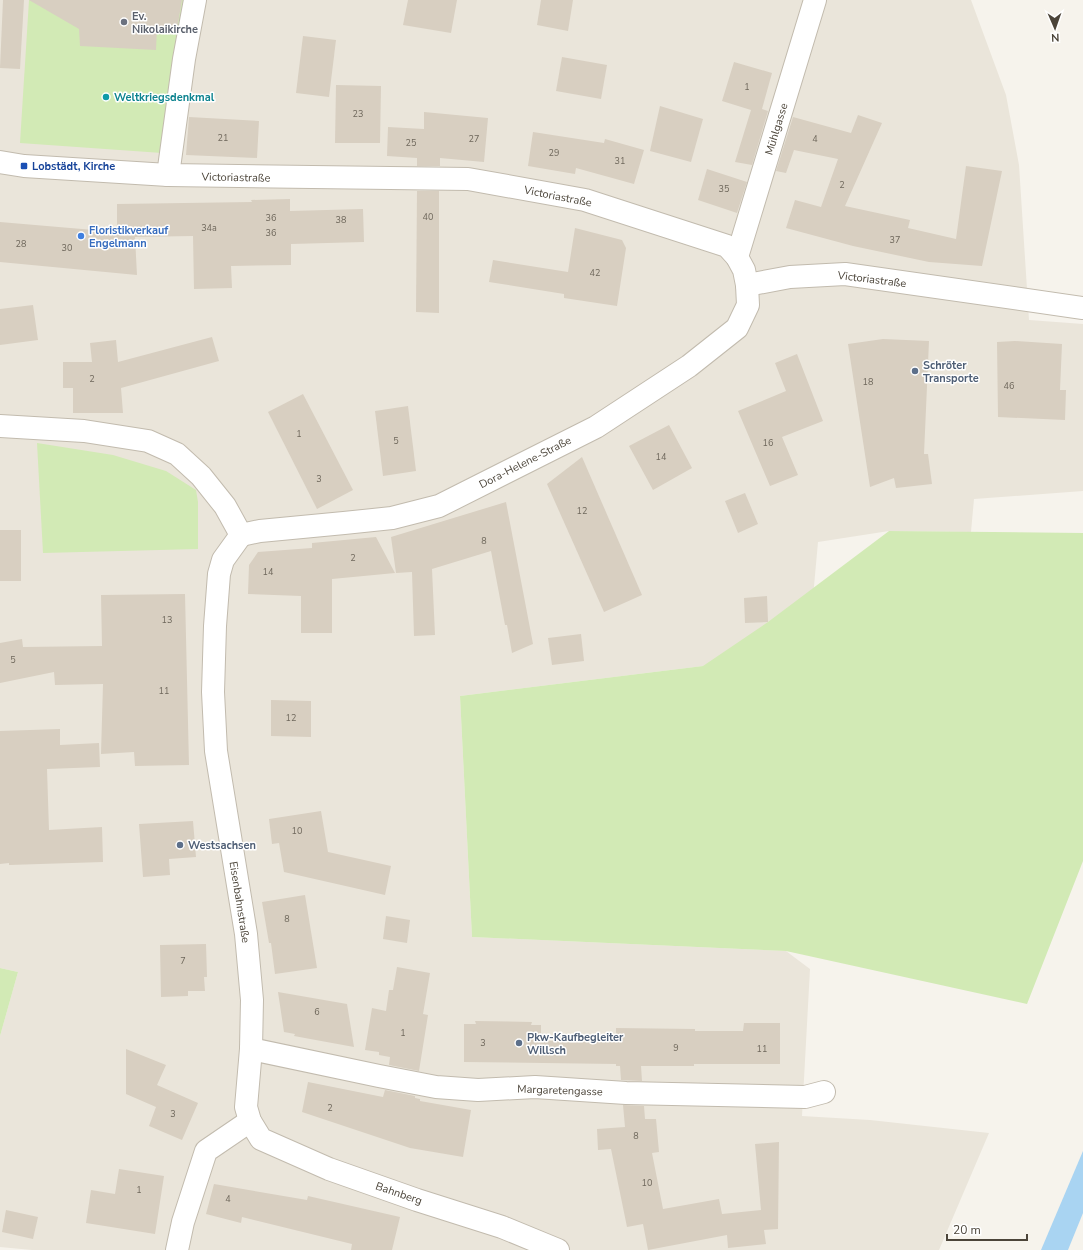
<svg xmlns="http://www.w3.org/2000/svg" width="1083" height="1250" font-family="'Nunito Sans',sans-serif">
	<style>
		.residential { fill: #eae5da }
		.green { fill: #d2eab5 }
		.water { fill: #a9d4f2 }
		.building { fill: #d8cfc1 }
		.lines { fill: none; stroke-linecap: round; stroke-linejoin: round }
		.minor-casing { stroke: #c2bbae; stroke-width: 24 }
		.minor { stroke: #fff; stroke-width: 22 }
		.worship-dot { fill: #6b7280; stroke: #fff; stroke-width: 1.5 }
		.culture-dot { fill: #0f9aa8; stroke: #fff; stroke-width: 1.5 }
		.transit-dot { fill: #1a4fb4; stroke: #fff; stroke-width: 1.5 }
		.shop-dot { fill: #3f7fe0; stroke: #fff; stroke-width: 1.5 }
		.service-dot { fill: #5c6f8a; stroke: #fff; stroke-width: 1.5 }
		.labels { text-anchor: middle; stroke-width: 3; stroke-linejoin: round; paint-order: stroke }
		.number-label { font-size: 9px; fill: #6e675b }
		.worship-label { font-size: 11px; font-weight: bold; fill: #5b616d; stroke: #fff; text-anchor: start }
		.culture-label { font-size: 11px; font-weight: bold; fill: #0d838f; stroke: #fff; text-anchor: start }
		.street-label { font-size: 11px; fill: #4b4439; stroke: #fff }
		.transit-label { font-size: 11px; font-weight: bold; fill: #164399; stroke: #fff; text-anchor: start }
		.shop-label { font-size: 11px; font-weight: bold; fill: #366cbe; stroke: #fff; text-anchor: start }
		.service-label { font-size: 11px; font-weight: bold; fill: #4e5e75; stroke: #fff; text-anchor: start }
	</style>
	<rect width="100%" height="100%" fill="#f6f3ec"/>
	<path class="residential" d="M 0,0 L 971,0 L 1006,95 L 1019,165 L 1029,320 L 1083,324 L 1083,491 L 974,499 L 971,532 L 889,531 L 818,542 L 807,663 L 703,666 L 460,696 L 472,937 L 786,951 L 810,969 L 802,1116 L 870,1120 L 989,1133 L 939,1250 L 32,1250 L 0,1247 L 0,1036 L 18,972 L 0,968 Z"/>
	<g class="green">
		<path d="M 29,0 L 186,0 L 162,153 L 20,143 Z"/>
		<path d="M 37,443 L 113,455 L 166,471 L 196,490 L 198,502 L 198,549 L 43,553 Z"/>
		<path d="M 889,531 L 1083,533 L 1083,861 L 1027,1004 L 786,951 L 472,937 L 460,696 L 703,666 L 768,622 Z"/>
		<path d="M 0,968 L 18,972 L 0,1036 Z"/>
	</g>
	<path class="water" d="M 1083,1151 L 1083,1213 L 1068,1250 L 1041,1250 Z"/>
	<g class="building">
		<path d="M 3,0 L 24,0 L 20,69 L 0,68 Z"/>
		<path d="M 29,0 L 182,0 L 177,29 L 157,28 L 156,50 L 80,46 L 79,29 Z"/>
		<path d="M 408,0 L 457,0 L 451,33 L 403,25 Z"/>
		<path d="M 541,0 L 573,0 L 568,31 L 537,25 Z"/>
		<path d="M 303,36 L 336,40 L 329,97 L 296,93 Z"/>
		<path d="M 562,57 L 607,65 L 601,99 L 556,91 Z"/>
		<path d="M 734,62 L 772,73 L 762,109 L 768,111 L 752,165 L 735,162 L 751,110 L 722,101 Z"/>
		<path d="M 336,85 L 381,86 L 380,143 L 335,143 Z"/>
		<path d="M 660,106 L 703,119 L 691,162 L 650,151 Z"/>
		<path d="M 424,112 L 488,118 L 484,162 L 440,158 L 440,166 L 417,166 L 417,158 L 387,156 L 388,127 L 424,129 Z"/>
		<path d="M 858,115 L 882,123 L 845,206 L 910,220 L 908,228 L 956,239 L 966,166 L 1002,171 L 982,266 L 929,262 L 853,246 L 786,228 L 795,200 L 821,207 L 838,159 L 794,150 L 786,173 L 776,171 L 793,117 L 851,133 Z"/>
		<path d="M 189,117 L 259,121 L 257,158 L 186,155 Z"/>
		<path d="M 533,132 L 604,143 L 605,139 L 644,150 L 634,184 L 576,168 L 575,174 L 528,166 Z"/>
		<path d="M 707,169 L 747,182 L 737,213 L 698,200 Z"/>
		<path d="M 417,191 L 439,191 L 439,313 L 416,312 Z"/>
		<path d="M 290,199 L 290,211 L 363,209 L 364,242 L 291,244 L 291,265 L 231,266 L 232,288 L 194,289 L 193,236 L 135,237 L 137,275 L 0,262 L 0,222 L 117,232 L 117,204 L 252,202 L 251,200 Z"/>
		<path d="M 575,228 L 622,240 L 626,248 L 617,306 L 564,298 L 564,294 L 489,282 L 493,260 L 568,272 Z"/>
		<path d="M 33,305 L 38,340 L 0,345 L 0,309 Z"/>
		<path d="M 212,337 L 219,361 L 121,388 L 123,413 L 73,413 L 73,388 L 63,388 L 63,362 L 92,362 L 90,343 L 116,340 L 118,362 Z"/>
		<path d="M 883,339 L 929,341 L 924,454 L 928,454 L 932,484 L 896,488 L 894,478 L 870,487 L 848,344 Z"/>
		<path d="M 1015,341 L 1062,344 L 1060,390 L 1066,390 L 1065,420 L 998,417 L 997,342 Z"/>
		<path d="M 797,354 L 823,421 L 782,437 L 798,475 L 770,486 L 738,411 L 786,391 L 775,363 Z"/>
		<path d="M 303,394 L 353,490 L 317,509 L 268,412 Z"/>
		<path d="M 408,406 L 416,471 L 383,476 L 375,411 Z"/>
		<path d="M 669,425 L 692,468 L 653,490 L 629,446 Z"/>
		<path d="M 582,457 L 642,595 L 604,612 L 547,484 Z"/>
		<path d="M 745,493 L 758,524 L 738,533 L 725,501 Z"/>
		<path d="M 506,502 L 533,644 L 512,653 L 507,625 L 505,625 L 491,551 L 432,569 L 435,635 L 414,636 L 412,572 L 396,573 L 391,537 Z"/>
		<rect x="0" y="530" width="21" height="51"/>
		<path d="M 376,537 L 395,573 L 332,579 L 332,633 L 301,633 L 301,596 L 248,594 L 249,565 L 258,552 L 312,548 L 312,543 Z"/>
		<path d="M 185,594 L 189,765 L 135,766 L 134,752 L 101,754 L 103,684 L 55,685 L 54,672 L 0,683 L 0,643 L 22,639 L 23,647 L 102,646 L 101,595 Z"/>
		<path d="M 767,596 L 768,622 L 745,623 L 744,598 Z"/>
		<path d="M 581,634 L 584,661 L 552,665 L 548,638 Z"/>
		<path d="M 271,700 L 311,701 L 311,737 L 271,736 Z"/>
		<path d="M 60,729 L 60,745 L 99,743 L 100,767 L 47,769 L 49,830 L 102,827 L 103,862 L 9,865 L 9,863 L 0,864 L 0,731 Z"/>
		<path d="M 321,811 L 328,852 L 391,866 L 385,895 L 284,872 L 279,843 L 272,844 L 269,819 Z"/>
		<path d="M 193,821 L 196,857 L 169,859 L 170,875 L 143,877 L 139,824 Z"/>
		<path d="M 305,895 L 317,968 L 275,974 L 271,943 L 269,943 L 262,902 Z"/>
		<path d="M 386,916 L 410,920 L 407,943 L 383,939 Z"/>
		<path d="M 206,944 L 207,977 L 204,977 L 205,991 L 188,991 L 188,996 L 161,997 L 160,945 Z"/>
		<path d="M 397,967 L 430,973 L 423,1014 L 428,1015 L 419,1071 L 389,1065 L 390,1057 L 379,1055 L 379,1052 L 365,1050 L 372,1008 L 386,1011 L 389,990 L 393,990 Z"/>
		<path d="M 278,992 L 347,1004 L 354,1047 L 294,1036 L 295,1034 L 284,1032 Z"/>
		<path d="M 475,1021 L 532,1022 L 531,1025 L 541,1025 L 541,1041 L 616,1041 L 616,1028 L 695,1029 L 695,1031 L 743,1031 L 744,1023 L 780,1023 L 780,1064 L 694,1064 L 694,1066 L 641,1066 L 642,1081 L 621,1080 L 620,1066 L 616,1066 L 616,1064 L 464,1062 L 464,1024 L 476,1024 Z"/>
		<path d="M 126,1049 L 166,1065 L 157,1085 L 198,1103 L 182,1140 L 149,1126 L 156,1107 L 126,1094 Z"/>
		<path d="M 308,1082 L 383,1097 L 385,1090 L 415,1096 L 415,1098 L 420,1099 L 420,1101 L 471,1110 L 463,1157 L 410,1148 L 302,1112 Z"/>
		<path d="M 623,1105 L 644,1106 L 645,1119 L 656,1119 L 659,1152 L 652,1153 L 663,1209 L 719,1199 L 722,1214 L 761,1210 L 755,1144 L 779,1142 L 778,1229 L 764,1230 L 766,1244 L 728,1248 L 727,1235 L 648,1250 L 643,1224 L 627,1227 L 611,1149 L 598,1150 L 597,1129 L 625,1127 Z"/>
		<path d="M 119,1169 L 164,1176 L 155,1234 L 86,1223 L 91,1190 L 115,1194 Z"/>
		<path d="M 214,1184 L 307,1200 L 308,1196 L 400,1217 L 392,1250 L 351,1250 L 352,1244 L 242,1217 L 241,1223 L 206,1214 Z"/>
		<path d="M 6,1210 L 38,1217 L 33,1239 L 2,1232 Z"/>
	</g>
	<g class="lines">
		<defs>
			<g id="minor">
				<path d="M 0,162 L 24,166 L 168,175 L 468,179 L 585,200 L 727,246 L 737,257 L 744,270 L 747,285 L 748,305 L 737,328 L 689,366 L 596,427 L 439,506 L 392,518 L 344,523 L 260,531 L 241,535"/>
				<path d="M 168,175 L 184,59 L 195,0"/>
				<path d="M 737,257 L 815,0"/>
				<path d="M 747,285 L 790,277 L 845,274 L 1083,308"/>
				<path d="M 0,426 L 84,431 L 148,441 L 177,454 L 201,476 L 225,506 L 241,535"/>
				<path d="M 241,535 L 223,560 L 219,574 L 215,626 L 213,692 L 216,751 L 246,934 L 252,1000 L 251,1049 L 246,1107 L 250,1121 L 261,1139 L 329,1169 L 417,1200 L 502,1227 L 558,1250"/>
				<path d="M 251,1049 L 379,1076 L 436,1087 L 478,1090 L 535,1087 L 626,1093 L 805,1097 L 824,1092"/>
				<path d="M 177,1250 L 183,1222 L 206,1151 L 250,1121"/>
			</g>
		</defs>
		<use href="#minor" class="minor-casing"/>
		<use href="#minor" class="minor"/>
	</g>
	<circle class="worship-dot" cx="124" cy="22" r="4"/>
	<circle class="culture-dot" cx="106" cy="97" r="4"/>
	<rect class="transit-dot" x="20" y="162" width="8" height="8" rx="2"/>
	<circle class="shop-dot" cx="81" cy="236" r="4"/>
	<g class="service-dot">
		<circle cx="915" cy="371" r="4"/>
		<circle cx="180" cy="845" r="4"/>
		<circle cx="519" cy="1043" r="4"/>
	</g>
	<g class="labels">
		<g class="number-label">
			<text x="747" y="90">1</text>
			<text x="358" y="117">23</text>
			<text x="223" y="141">21</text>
			<text x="474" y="142">27</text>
			<text x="815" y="142">4</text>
			<text x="411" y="146">25</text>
			<text x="554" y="156">29</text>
			<text x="620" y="164">31</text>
			<text x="842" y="188">2</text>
			<text x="724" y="192">35</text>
			<text x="428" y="220">40</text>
			<text x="271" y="221">36</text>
			<text x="341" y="223">38</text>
			<text x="209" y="231">34a</text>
			<text x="271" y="236">36</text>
			<text x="895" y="243">37</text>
			<text x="21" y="247">28</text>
			<text x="67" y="251">30</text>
			<text x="595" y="276">42</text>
			<text x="92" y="382">2</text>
			<text x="868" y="385">18</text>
			<text x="1009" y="389">46</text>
			<text x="299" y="437">1</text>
			<text x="396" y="444">5</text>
			<text x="768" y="446">16</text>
			<text x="661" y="460">14</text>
			<text x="319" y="482">3</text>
			<text x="582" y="514">12</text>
			<text x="484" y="544">8</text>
			<text x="353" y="561">2</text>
			<text x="268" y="575">14</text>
			<text x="167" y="623">13</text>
			<text x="13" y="663">5</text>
			<text x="164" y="694">11</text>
			<text x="291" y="721">12</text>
			<text x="297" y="834">10</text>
			<text x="287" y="922">8</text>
			<text x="183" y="964">7</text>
			<text x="317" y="1015">6</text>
			<text x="403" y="1036">1</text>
			<text x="483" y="1046">3</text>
			<text x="676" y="1051">9</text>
			<text x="762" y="1052">11</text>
			<text x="330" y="1111">2</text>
			<text x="173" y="1117">3</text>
			<text x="636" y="1139">8</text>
			<text x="647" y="1186">10</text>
			<text x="139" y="1193">1</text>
			<text x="228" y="1202">4</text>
		</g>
		<g class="worship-label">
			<text x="132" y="20">Ev.<tspan x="132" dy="13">Nikolaikirche</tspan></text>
		</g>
		<g class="culture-label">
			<text x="114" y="101">Weltkriegsdenkmal</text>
		</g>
		<g class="street-label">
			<text transform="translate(776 129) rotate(-73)" y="4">Mühlgasse</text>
			<text transform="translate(236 177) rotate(1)" y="4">Victoriastraße</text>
			<text transform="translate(558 196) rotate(11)" y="4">Victoriastraße</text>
			<text transform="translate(872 279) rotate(7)" y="4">Victoriastraße</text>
			<text transform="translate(525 462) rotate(-27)" y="4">Dora-Helene-Straße</text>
			<text transform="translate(240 902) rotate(81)" y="4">Eisenbahnstraße</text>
			<text transform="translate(560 1090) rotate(2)" y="4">Margaretengasse</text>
			<text transform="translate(399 1193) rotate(19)" y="4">Bahnberg</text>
		</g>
		<g class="transit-label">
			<text x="32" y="170">Lobstädt, Kirche</text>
		</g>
		<g class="shop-label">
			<text x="89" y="234">Floristikverkauf<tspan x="89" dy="13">Engelmann</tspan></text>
		</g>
		<g class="service-label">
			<text x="923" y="369">Schröter<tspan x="923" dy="13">Transporte</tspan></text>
			<text x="188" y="849">Westsachsen</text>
			<text x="527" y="1041">Pkw-Kaufbegleiter<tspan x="527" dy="13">Willsch</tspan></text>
		</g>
	</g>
	<g transform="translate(1055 28) rotate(178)" stroke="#ffffff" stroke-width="3" paint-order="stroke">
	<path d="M0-3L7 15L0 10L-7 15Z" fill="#4b4439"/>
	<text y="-6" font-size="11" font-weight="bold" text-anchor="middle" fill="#4b4439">N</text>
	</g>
	<path d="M947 1234v6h80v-6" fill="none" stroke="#4b4439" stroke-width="2"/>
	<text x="953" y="1234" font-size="12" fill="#4b4439" stroke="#ffffff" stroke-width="3" paint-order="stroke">20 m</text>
</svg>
